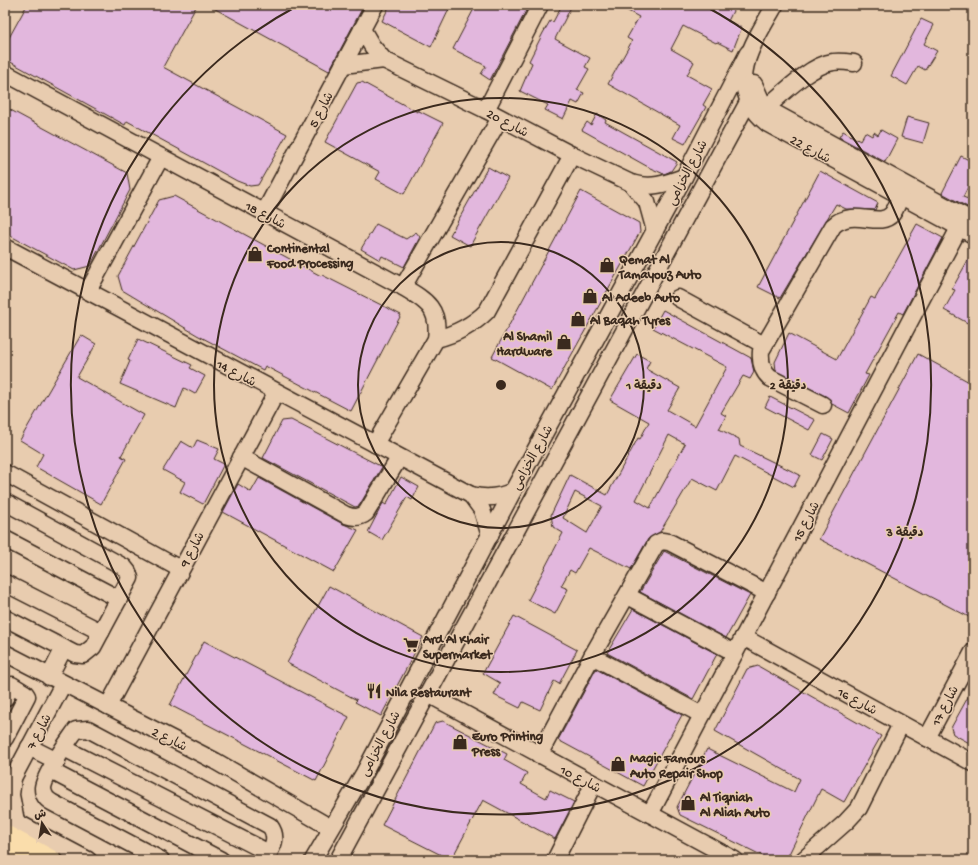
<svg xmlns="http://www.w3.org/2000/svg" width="978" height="865" font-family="'Gochi Hand','Playpen Sans Arabic',sans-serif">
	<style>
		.building { fill: #e2b7dd; stroke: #3b2a1e; fill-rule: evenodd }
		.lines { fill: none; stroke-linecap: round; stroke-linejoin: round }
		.minor-casing { stroke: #3b2a1e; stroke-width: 19 }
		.major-casing { stroke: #3b2a1e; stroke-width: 23 }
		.minor { stroke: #e8ccaf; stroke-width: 16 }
		.major { stroke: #faddab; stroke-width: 20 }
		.ring { fill: none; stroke: #3b2a1e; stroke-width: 2 }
		.labels { text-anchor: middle; stroke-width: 3; stroke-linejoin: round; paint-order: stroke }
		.street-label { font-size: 13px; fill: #3b2a1e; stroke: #e8ccaf }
		.poi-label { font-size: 13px; font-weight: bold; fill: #3b2a1e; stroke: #e8ccaf; text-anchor: start }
		.centre { fill: #3b2a1e; stroke: #e8ccaf; stroke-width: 2 }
		.ring-label { font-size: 12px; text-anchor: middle; font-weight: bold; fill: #3b2a1e; stroke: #e8ccaf; stroke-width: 3; stroke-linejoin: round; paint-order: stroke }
	</style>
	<rect width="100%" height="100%" fill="#e8ccaf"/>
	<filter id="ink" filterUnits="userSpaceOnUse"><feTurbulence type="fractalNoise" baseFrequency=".025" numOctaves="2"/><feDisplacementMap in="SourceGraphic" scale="8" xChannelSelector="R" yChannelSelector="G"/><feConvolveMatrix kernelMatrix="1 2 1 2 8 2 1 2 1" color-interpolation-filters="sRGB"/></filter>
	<g filter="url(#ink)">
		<g class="building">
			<path d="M 27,5 L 197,5 L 163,67 L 287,134 L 258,185 L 250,186 L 237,181 L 127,121 L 125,125 L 5,59 L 5,45 Z"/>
			<path d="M 208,5 L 364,5 L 329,71 Z"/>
			<path d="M 390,5 L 451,5 L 431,47 L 382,21 Z"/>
			<path d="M 476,5 L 529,5 L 490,80 L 481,74 L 486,66 L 453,49 Z"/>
			<path d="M 562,5 L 572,5 L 555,39 L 590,58 L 585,67 L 589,69 L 577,90 L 584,93 L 578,104 L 572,101 L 563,119 L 545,110 L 548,105 L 520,91 L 532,63 L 529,61 L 543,33 L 550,21 L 553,22 Z"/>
			<path d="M 617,5 L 736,5 L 728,21 L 742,27 L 733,50 L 717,42 L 716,43 L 683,26 L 671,49 L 694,62 L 687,75 L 712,89 L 703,105 L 706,107 L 685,144 L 673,138 L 680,125 L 608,84 L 632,41 L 627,38 L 639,17 Z"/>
			<path d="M 921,19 L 934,25 L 924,44 L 937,51 L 925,70 L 918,66 L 907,85 L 891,76 Z"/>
			<path d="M 362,82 L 417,112 L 417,110 L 443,123 L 404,194 L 376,179 L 380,172 L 325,142 L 357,83 Z"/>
			<path d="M 5,107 L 127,173 L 130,190 L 90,266 L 74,270 L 5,233 Z"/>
			<path d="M 597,114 L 606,120 L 605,122 L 677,162 L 671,171 L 664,174 L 650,168 L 582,130 L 587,122 L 591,125 Z"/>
			<path d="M 907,117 L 929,123 L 923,143 L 901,137 Z"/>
			<path d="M 881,130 L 897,139 L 885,162 L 839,137 L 843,131 L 860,141 L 865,132 L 872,136 L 874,132 L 878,135 Z"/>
			<path d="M 961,156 L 973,162 L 973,177 L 963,197 L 973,201 L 973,210 L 942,193 Z"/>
			<path d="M 488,167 L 508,178 L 470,246 L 450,235 Z"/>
			<path d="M 820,171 L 878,203 L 875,210 L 846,209 L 836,204 L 780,298 L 758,287 Z"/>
			<path d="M 581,191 L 639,223 L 640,232 L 552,390 L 492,357 Z"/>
			<path d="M 174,196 L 321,276 L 322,275 L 401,315 L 351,411 L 265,366 L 263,370 L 197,335 L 122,290 L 118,276 L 159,200 Z"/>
			<path d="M 376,224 L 406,239 L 416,232 L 420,237 L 404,267 L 382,256 L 380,260 L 361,249 Z"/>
			<path d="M 917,224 L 943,238 L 903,314 L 899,312 L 865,374 L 869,375 L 849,413 L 832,404 L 827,397 L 776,371 L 775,362 L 789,333 L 837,359 L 871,297 L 875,299 Z"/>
			<path d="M 973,251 L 973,326 L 944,310 L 955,290 L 952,289 Z"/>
			<path d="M 663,310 L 751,358 L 754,372 L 750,379 L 743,376 L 721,413 L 726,416 L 719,429 L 739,439 L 740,446 L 800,475 L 794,487 L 735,456 L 717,491 L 692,478 L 660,532 L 648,539 L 631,569 L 589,548 L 575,573 L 570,570 L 561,586 L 568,589 L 555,614 L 528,600 L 563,533 L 553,527 L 551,515 L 570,475 L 607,495 L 638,438 L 640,439 L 649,422 L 610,400 L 637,354 L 650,361 L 646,369 L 680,388 L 667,410 L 695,426 L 727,367 L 653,328 ZM 669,435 L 685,444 L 650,508 L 636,500 ZM 575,492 L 602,506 L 587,533 L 563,518 Z"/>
			<path d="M 81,335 L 96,344 L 77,377 L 144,415 L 121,456 L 126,459 L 101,504 L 36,467 L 43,454 L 20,440 Z"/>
			<path d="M 138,339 L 192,365 L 190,368 L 205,376 L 195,394 L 184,388 L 176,408 L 120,384 L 130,361 L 128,360 Z"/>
			<path d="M 918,354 L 973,384 L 973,619 L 819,539 Z"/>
			<path d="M 770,397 L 815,420 L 809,430 L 765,407 Z"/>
			<path d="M 291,420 L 382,467 L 359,506 L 355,507 L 263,458 L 282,421 Z"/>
			<path d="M 823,434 L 833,439 L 822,460 L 812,455 Z"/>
			<path d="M 197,440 L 219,449 L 214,459 L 224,464 L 203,504 L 180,492 L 185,482 L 163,470 L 181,441 L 193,448 Z"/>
			<path d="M 401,477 L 419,487 L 412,500 L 407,497 L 382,540 L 368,532 L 383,503 L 386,505 Z"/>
			<path d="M 259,478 L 341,523 L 358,530 L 334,572 L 223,512 L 238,484 L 251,492 Z"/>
			<path d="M 664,551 L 750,595 L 726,638 L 640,592 Z"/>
			<path d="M 329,586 L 423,637 L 381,716 L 355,702 L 357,700 L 287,663 Z"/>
			<path d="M 633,609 L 717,654 L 693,699 L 607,653 Z"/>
			<path d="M 514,616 L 577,650 L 559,684 L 554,681 L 540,710 L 523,702 L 520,708 L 494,695 L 500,683 L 483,673 Z"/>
			<path d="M 204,641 L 349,717 L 316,781 L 170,705 Z"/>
			<path d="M 758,666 L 881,736 L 844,802 L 821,789 L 786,860 L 771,860 L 680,815 L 677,807 L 707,749 L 794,792 L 800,779 L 715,731 L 747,669 Z"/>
			<path d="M 596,669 L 682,715 L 643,786 L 558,740 Z"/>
			<path d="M 973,688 L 973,745 L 953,734 L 951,728 Z"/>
			<path d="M 443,721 L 507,754 L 504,760 L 527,773 L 521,784 L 546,798 L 550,790 L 574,802 L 555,839 L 483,800 L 451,860 L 382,825 L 435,723 Z"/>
		</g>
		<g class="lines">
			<defs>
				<g id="minor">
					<path d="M 775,5 C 752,46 722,86 768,124 L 973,235"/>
					<path d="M 362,29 L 372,46 L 384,60 L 486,110 L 572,155 L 631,183 C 651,189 665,184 684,177"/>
					<path d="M 343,65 L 384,60"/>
					<path d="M 5,73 L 403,287 C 427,301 440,309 436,339 L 375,444"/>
					<path d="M 754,84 L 762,102 L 773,112 L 973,221"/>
					<path d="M 767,107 C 783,93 811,65 833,62 C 839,61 847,62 854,63"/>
					<path d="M 486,110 L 540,5"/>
					<path d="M 631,183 L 647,202 L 655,231"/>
					<path d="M 264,213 L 375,5"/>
					<path d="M 5,247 L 471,495 C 486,499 499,498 513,491"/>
					<path d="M 403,287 L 500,118"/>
					<path d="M 88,291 L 161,157"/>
					<path d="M 678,298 L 764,345"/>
					<path d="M 436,339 C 456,334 472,326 487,311 L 572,155"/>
					<path d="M 823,405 L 770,378 C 762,371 760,362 761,351 L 833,226 C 853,207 879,229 892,214 C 896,209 898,202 900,197"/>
					<path d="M 241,457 L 346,515 C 354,518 360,518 366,513 L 399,458"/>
					<path d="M 5,473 L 180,569"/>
					<path d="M 471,495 L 482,510 L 490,536"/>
					<path d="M 5,502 L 124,567 L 128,572 L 130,578 L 93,647 L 83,655 L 75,654 L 5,618"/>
					<path d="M 5,539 L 119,599"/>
					<path d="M 5,583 L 101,632"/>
					<path d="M 628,596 L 735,653"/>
					<path d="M 743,637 L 973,763"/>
					<path d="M 5,653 L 215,761 L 331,828"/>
					<path d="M 592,656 L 702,715"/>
					<path d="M 49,677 L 64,648"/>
					<path d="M 428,694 L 735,860"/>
					<path d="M 5,698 L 12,685 L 25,693 L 27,696 L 5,738"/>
					<path d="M 108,706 L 276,393"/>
					<path d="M 927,738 L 973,652"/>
					<path d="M 29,747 L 57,761"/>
					<path d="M 64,748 L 269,853"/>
					<path d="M 539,755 L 592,656 L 656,544 L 662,541 L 669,542 L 767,593"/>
					<path d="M 51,771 L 221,860"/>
					<path d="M 13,778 L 11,795 L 16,821"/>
					<path d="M 5,787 L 13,778 L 63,684"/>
					<path d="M 650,814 L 959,228"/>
					<path d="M 5,816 L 88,860"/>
					<path d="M 161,860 L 53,803 C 47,800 43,795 43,788 C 44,777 64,747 71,737 L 76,730 L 88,729 L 270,826 C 279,838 272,848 265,860"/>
					<path d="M 313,860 L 364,773 L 513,491 L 684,177 L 748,53"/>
					<path d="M 338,860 L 755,89"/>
					<path d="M 555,860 L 593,785"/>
					<path d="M 803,860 L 846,822 L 859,808 L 901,724"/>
				</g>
				<g id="major">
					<path d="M 5,835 L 51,860"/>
					<path d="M 5,853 L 18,860"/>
				</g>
			</defs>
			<use href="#minor" class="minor-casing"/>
			<use href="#major" class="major-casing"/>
			<use href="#minor" class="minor"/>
			<use href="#major" class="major"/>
		</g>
	</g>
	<g class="ring">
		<circle cx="501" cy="385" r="143"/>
		<circle cx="501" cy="385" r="287"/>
		<path d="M703 5A430 430 0 1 1 299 5"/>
	</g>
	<defs>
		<symbol id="shop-bare" viewBox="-9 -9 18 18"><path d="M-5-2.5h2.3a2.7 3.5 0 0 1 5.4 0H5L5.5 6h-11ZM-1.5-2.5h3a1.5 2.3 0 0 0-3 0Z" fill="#3b2a1e" stroke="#e8ccaf" stroke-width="2.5" paint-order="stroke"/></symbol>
		<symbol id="supermarket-bare" viewBox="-9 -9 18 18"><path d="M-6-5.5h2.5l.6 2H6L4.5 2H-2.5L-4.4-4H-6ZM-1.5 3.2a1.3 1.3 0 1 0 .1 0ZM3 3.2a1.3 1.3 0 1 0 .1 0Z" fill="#3b2a1e" stroke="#e8ccaf" stroke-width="2.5" paint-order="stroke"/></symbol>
		<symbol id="restaurant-bare" viewBox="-9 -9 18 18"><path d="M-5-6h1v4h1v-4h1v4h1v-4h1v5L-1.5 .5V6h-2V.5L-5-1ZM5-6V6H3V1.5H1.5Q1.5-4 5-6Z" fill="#3b2a1e" stroke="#e8ccaf" stroke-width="2.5" paint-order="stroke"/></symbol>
	</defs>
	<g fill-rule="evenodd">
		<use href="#shop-bare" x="244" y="243" width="22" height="22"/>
		<use href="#shop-bare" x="596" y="254" width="22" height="22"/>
		<use href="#shop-bare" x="579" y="285" width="22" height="22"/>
		<use href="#shop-bare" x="567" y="308" width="22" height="22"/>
		<use href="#shop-bare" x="553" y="331" width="22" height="22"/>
		<use href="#supermarket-bare" x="400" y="634" width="22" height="22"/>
		<use href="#restaurant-bare" x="363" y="680" width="22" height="22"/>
		<use href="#shop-bare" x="449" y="731" width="22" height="22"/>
		<use href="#shop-bare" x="607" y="753" width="22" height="22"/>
		<use href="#shop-bare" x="677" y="792" width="22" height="22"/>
	</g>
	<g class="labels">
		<g class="street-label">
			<text transform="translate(320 109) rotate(-62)" y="5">شارع 5</text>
			<text transform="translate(508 122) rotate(28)" y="5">شارع 20</text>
			<text transform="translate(811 148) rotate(29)" y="5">شارع 22</text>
			<text transform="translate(686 172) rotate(-62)" y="5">شارع الخزامى</text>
			<text transform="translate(266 214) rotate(28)" y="5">شارع 18</text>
			<text transform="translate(237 372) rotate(28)" y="5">شارع 14</text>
			<text transform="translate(531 457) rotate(-61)" y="5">شارع الخزامى</text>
			<text transform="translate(805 521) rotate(-62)" y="5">شارع 15</text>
			<text transform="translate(191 549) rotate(-62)" y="5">شارع 9</text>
			<text transform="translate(858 700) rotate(29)" y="5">شارع 16</text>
			<text transform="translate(944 705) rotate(-62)" y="5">شارع 17</text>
			<text transform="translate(38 731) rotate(-62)" y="5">شارع 7</text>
			<text transform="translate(170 738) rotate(27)" y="5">شارع 2</text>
			<text transform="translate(379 743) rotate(-62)" y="5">شارع الخزامى</text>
			<text transform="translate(581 778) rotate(28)" y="5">شارع 10</text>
		</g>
		<g class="poi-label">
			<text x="267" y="252">Continental<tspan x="267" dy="15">Food Processing</tspan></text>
			<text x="619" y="263">Qemat Al<tspan x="619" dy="15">Tamayouz Auto</tspan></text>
			<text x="602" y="301">Al Adeeb Auto</text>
			<text x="590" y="324">Al Baqah Tyres</text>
			<text x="552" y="340" text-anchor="end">Al Shamil<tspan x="552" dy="15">Hardware</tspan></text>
			<text x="423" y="643">Ard Al Khair<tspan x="423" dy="15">Supermarket</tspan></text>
			<text x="386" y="696">Nila Restaurant</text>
			<text x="472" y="740">Euro Printing<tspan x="472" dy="15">Press</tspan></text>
			<text x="630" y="762">Magic Famous<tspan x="630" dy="15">Auto Repair Shop</tspan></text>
			<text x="700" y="801">Al Tiqniah<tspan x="700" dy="15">Al Aliah Auto</tspan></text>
		</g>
	</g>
	<circle cx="501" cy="385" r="6" class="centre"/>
	<g class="ring-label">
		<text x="644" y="389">1 دقيقة</text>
		<text x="788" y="389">2 دقيقة</text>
		<text x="905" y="536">3 دقيقة</text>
	</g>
	<rect width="978" height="865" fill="none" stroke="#e8ccaf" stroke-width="20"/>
	<rect x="10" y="10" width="958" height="845" fill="none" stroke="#3b2a1e" stroke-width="1.5" filter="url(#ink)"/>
	<g transform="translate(42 823) rotate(348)" stroke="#e8ccaf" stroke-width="3" paint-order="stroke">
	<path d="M0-3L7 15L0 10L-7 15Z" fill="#3b2a1e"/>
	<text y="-6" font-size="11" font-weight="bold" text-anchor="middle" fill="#3b2a1e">ش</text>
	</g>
</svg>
